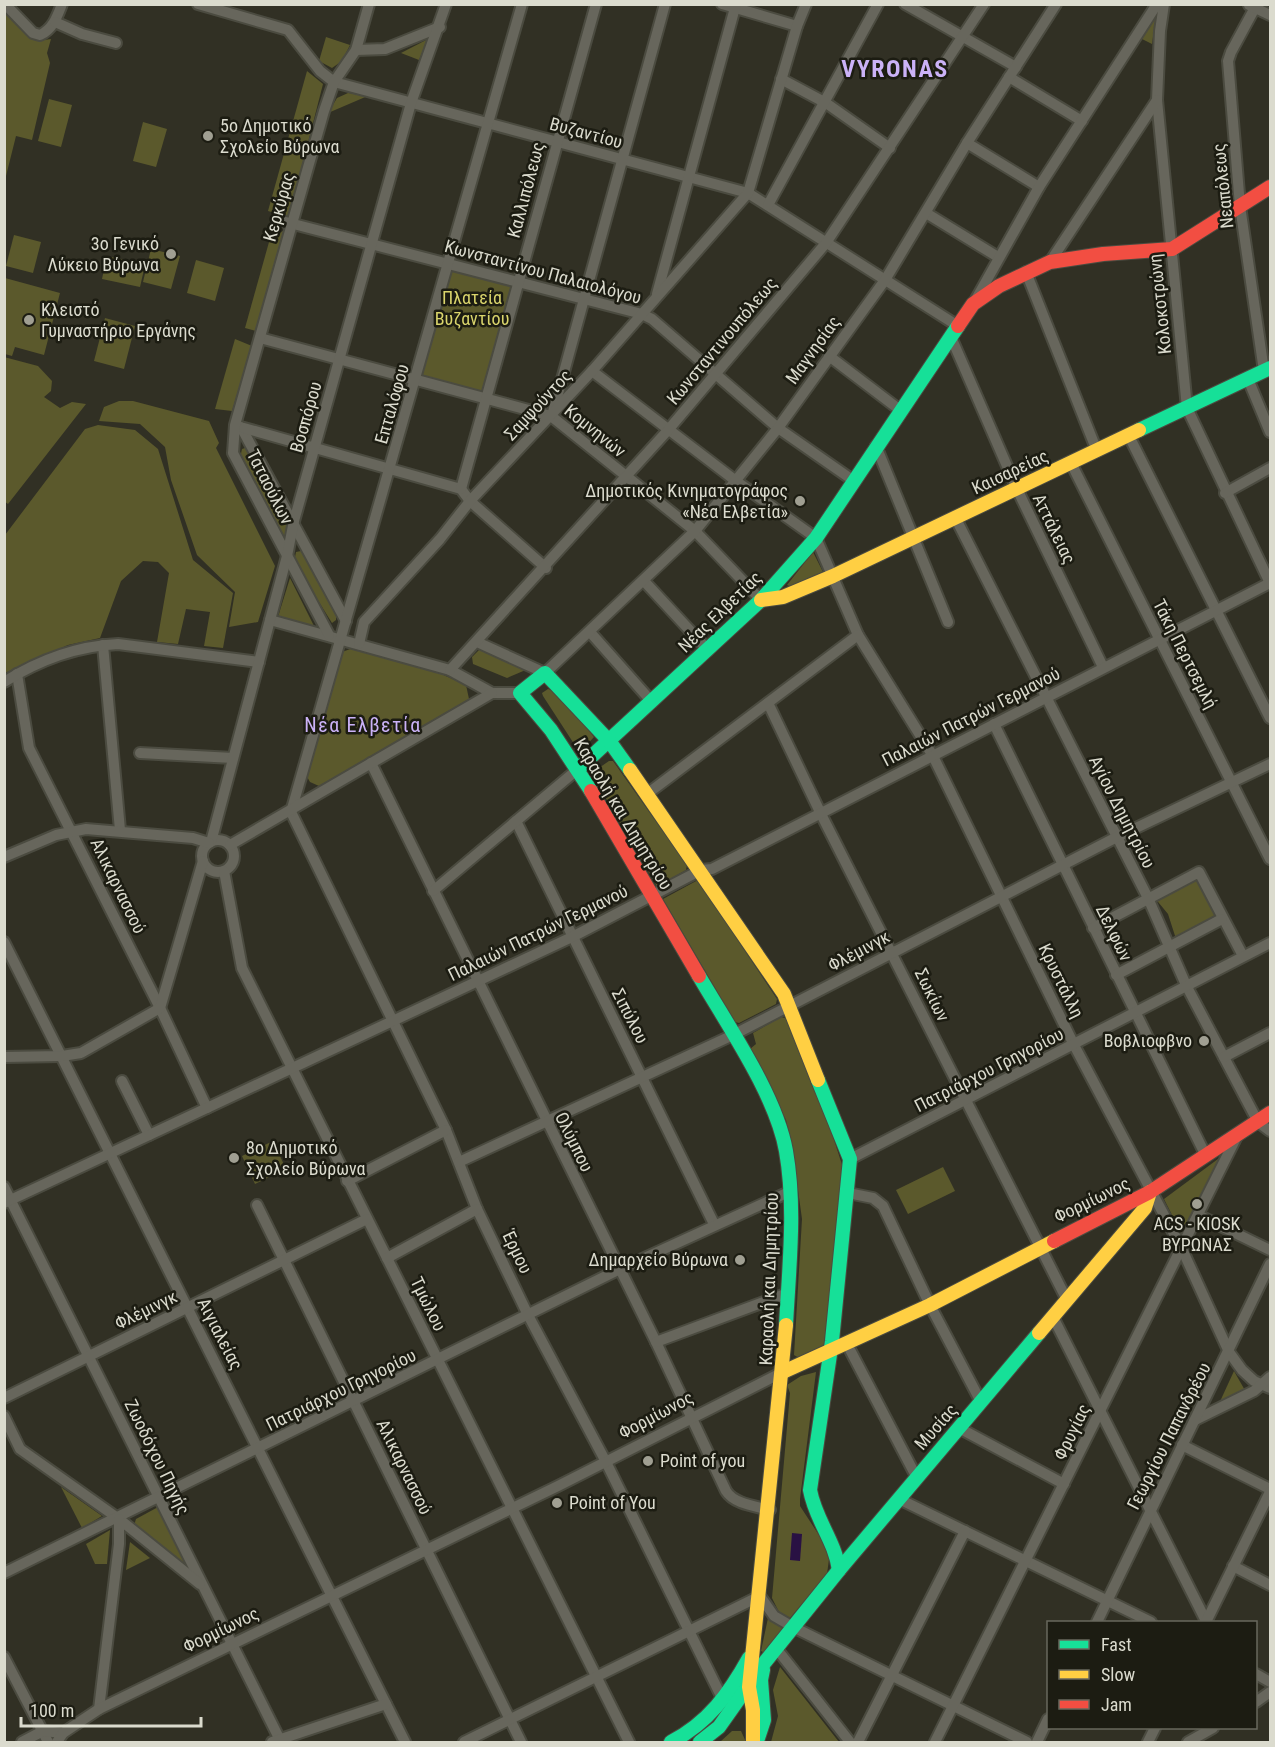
<svg xmlns="http://www.w3.org/2000/svg" width="1275" height="1747" font-family="'Roboto Condensed',sans-serif">
	<style>
		.green { fill: #5b592c }
		.water { fill: #291143 }
		.lines { fill: none; stroke-linecap: round; stroke-linejoin: round }
		.street-casing { stroke: #4b4b40; stroke-width: 14 }
		.fast-casing { stroke: #4b4b40; stroke-width: 16 }
		.slow-casing { stroke: #4b4b40; stroke-width: 16 }
		.jam-casing { stroke: #4b4b40; stroke-width: 16 }
		.street { stroke: #67665c; stroke-width: 10 }
		.fast { stroke: #16e098; stroke-width: 14 }
		.slow { stroke: #ffcf43; stroke-width: 14 }
		.jam { stroke: #f24e42; stroke-width: 14 }
		.poi-dot { fill: #a09f92; stroke: #1c1c12; stroke-width: 2 }
		.labels { text-anchor: middle; stroke-width: 5; stroke-linejoin: round; paint-order: stroke }
		.poi-label { font-size: 18px; fill: #dbdbce; stroke: #1c1c12; text-anchor: start }
		.street-label { font-size: 18px; fill: #dbdbce; stroke: #1c1c12 }
		.park-label { font-size: 18px; fill: #dad56c; stroke: #1c1c12 }
		.neighbourhood-label { font-size: 20px; letter-spacing: 1.5px; fill: #cbb2f7; stroke: #1c1c12 }
		.district-label { font-size: 24px; font-weight: bold; letter-spacing: 1.5px; fill: #cbb2f7; stroke: #1c1c12 }
	</style>
	<rect width="100%" height="100%" fill="#313024"/>
	<g class="green">
		<path d="M 5,9 L 36,41 L 51,39 L 47,53 L 50,63 L 32,140 L 16,136 L 5,180 Z"/>
		<path d="M 1157,9 L 1152,44 L 1138,37 Z"/>
		<path d="M 326,37 L 350,45 L 342,61 L 332,68 L 319,61 Z"/>
		<path d="M 428,39 L 419,60 L 401,53 Z"/>
		<path d="M 307,71 L 323,84 L 289,217 L 268,211 Z"/>
		<path d="M 348,93 L 370,95 L 328,113 L 337,98 Z"/>
		<path d="M 49,99 L 72,105 L 61,147 L 38,141 Z"/>
		<path d="M 143,122 L 167,129 L 156,167 L 133,161 Z"/>
		<path d="M 284,230 L 256,331 L 245,328 L 269,242 Z"/>
		<path d="M 14,235 L 41,242 L 33,273 L 6,266 Z"/>
		<path d="M 151,249 L 180,256 L 171,289 L 143,282 Z"/>
		<path d="M 107,256 L 145,265 L 140,287 L 102,279 Z"/>
		<path d="M 196,260 L 224,268 L 215,301 L 187,293 Z"/>
		<path d="M 445,263 L 518,282 L 487,399 L 416,382 Z"/>
		<path d="M 5,278 L 60,293 L 44,355 L 15,347 L 12,356 L 5,354 Z"/>
		<path d="M 105,318 L 135,326 L 124,369 L 94,361 Z"/>
		<path d="M 235,339 L 252,346 L 232,411 L 215,409 Z"/>
		<path d="M 4,357 L 38,366 L 52,381 L 51,391 L 44,397 L 60,408 L 72,402 L 86,404 L 8,504 L 4,501 Z"/>
		<path d="M 119,401 L 133,401 L 209,421 L 219,443 L 216,448 L 275,566 L 258,622 L 229,627 L 235,592 L 197,555 L 171,480 L 165,447 L 140,424 L 99,421 L 104,407 Z"/>
		<path d="M 98,425 L 135,430 L 158,449 L 193,560 L 233,593 L 223,648 L 204,646 L 210,612 L 186,609 L 178,644 L 157,642 L 169,573 L 158,562 L 143,561 L 121,581 L 100,638 L 68,645 L 5,673 L 5,535 L 85,429 Z"/>
		<path d="M 248,447 L 288,521 L 284,540 L 240,458 L 242,449 Z"/>
		<path d="M 301,551 L 336,610 L 336,620 L 332,623 L 294,562 L 296,552 Z"/>
		<path d="M 813,552 L 824,574 L 791,587 L 787,585 Z"/>
		<path d="M 290,578 L 316,630 L 277,620 Z"/>
		<path d="M 482,647 L 528,669 L 507,678 L 473,664 L 472,657 Z"/>
		<path d="M 353,648 L 439,673 L 466,685 L 469,699 L 319,786 L 310,782 L 306,775 L 342,652 Z"/>
		<path d="M 548,689 C 562,692 584,725 594,737 L 582,750 L 578,750 L 543,696 L 542,693 Z"/>
		<path d="M 609,761 L 613,761 L 687,865 L 686,870 L 660,885 L 656,885 L 593,776 L 593,772 Z"/>
		<path d="M 1198,876 L 1220,918 L 1177,942 L 1168,914 L 1154,897 Z"/>
		<path d="M 698,880 L 777,999 L 776,1004 L 739,1023 L 735,1022 L 663,899 Z"/>
		<path d="M 781,1017 L 785,1018 L 791,1024 L 821,1099 L 844,1171 L 824,1345 L 822,1348 L 799,1358 L 794,1355 L 802,1219 L 793,1154 L 786,1120 L 750,1049 L 756,1044 L 753,1033 Z"/>
		<path d="M 273,1141 L 286,1169 L 255,1184 L 242,1156 Z"/>
		<path d="M 1218,1159 L 1222,1161 L 1184,1239 L 1164,1199 Z"/>
		<path d="M 943,1167 L 955,1191 L 908,1214 L 896,1190 Z"/>
		<path d="M 1234,1371 L 1247,1394 L 1217,1408 Z"/>
		<path d="M 816,1372 L 800,1499 L 800,1506 L 830,1552 L 827,1574 L 790,1618 L 779,1612 L 772,1598 L 790,1393 L 787,1385 L 801,1376 Z"/>
		<path d="M 61,1487 L 102,1516 L 82,1528 Z"/>
		<path d="M 160,1506 L 186,1559 L 184,1565 L 133,1529 L 136,1519 Z"/>
		<path d="M 110,1530 L 107,1564 L 95,1564 L 86,1544 Z"/>
		<path d="M 130,1542 L 150,1558 L 126,1570 Z"/>
		<path d="M 768,1618 L 784,1627 L 765,1653 L 761,1651 Z"/>
		<path d="M 780,1667 L 839,1742 L 771,1742 L 778,1716 L 773,1690 Z"/>
		<path d="M 732,1731 L 741,1731 L 746,1742 L 720,1742 Z"/>
	</g>
	<path class="water" d="M 792,1533 L 802,1534 L 800,1561 L 790,1560 Z"/>
	<g class="lines">
		<defs>
			<g id="street">
				<path d="M 5,4 L 33,33 L 40,35 C 53,29 57,17 62,4"/>
				<path d="M 198,4 L 288,30 L 320,71 L 334,82 L 748,193 L 958,326"/>
				<path d="M 722,4 L 797,26"/>
				<path d="M 905,4 L 1016,67"/>
				<path d="M 1164,4 L 1160,31 L 1157,100 L 1187,408 L 1270,583"/>
				<path d="M 1257,4 L 1231,52 L 1228,61 L 1240,206 L 1264,371"/>
				<path d="M 1249,5 L 1270,15"/>
				<path d="M 55,22 L 82,34 L 116,43"/>
				<path d="M 356,50 L 385,49 L 440,27"/>
				<path d="M 1009,77 L 1082,121"/>
				<path d="M 781,79 L 826,103 L 890,148"/>
				<path d="M 967,143 L 1039,187"/>
				<path d="M 768,205 L 878,4"/>
				<path d="M 926,213 L 998,257"/>
				<path d="M 278,220 L 642,314 L 652,319 L 778,428 L 854,481"/>
				<path d="M 1050,262 L 1157,100"/>
				<path d="M 1026,272 L 1097,451"/>
				<path d="M 657,294 L 736,4"/>
				<path d="M 975,301 L 1039,187 L 1157,4"/>
				<path d="M 951,337 L 1017,489 L 1103,667"/>
				<path d="M 260,338 L 551,416 L 695,531 L 761,600"/>
				<path d="M 829,356 L 900,410"/>
				<path d="M 592,371 L 736,481 L 816,538 L 858,635 L 933,756 L 1074,1045 L 1182,1249 L 1229,1352 L 1242,1370 L 1254,1381 L 1270,1388"/>
				<path d="M 1248,379 L 1270,432"/>
				<path d="M 553,412 L 665,4"/>
				<path d="M 241,427 L 346,621"/>
				<path d="M 244,428 L 461,489 L 470,501 L 546,568"/>
				<path d="M 1129,436 L 1270,718"/>
				<path d="M 876,446 L 948,622"/>
				<path d="M 1071,463 L 1270,859"/>
				<path d="M 461,489 L 596,4"/>
				<path d="M 1225,493 L 1270,468"/>
				<path d="M 955,517 L 1148,898 L 1186,985 L 1258,1122 L 1270,1131"/>
				<path d="M 644,581 L 708,650"/>
				<path d="M 270,620 L 450,670 L 492,693 L 520,693"/>
				<path d="M 590,632 L 652,702"/>
				<path d="M 329,635 L 233,453 L 235,425 L 324,111 L 334,82 L 356,50 L 369,4"/>
				<path d="M 477,642 L 545,673 L 695,531 L 778,428 L 885,280 L 967,143 L 1056,4"/>
				<path d="M 359,644 L 364,622 L 440,539 L 470,501 L 592,371 L 748,193 L 797,26 L 806,4"/>
				<path d="M 103,645 L 120,830"/>
				<path d="M 450,670 L 669,429 L 826,243 L 984,4"/>
				<path d="M 17,674 L 29,748 L 160,1008 L 207,1108"/>
				<path d="M 4,682 C 39,660 77,646 118,644 L 259,662"/>
				<path d="M 768,703 L 821,814 L 1067,1300"/>
				<path d="M 994,724 L 1206,1156"/>
				<path d="M 140,753 L 233,758"/>
				<path d="M 371,763 L 656,1342 L 726,1491 C 734,1504 755,1506 770,1510"/>
				<path d="M 647,794 L 858,635"/>
				<path d="M 291,812 L 446,1130 L 477,1209 L 528,1315 L 606,1462 L 724,1702"/>
				<path d="M 291,812 C 370,543 443,273 522,4"/>
				<path d="M 516,821 L 714,1224"/>
				<circle cx="218" cy="856" r="16"/>
				<path d="M 211,842 L 287,556 L 294,521 L 411,103 L 446,4"/>
				<path d="M 230,845 L 492,693"/>
				<path d="M 4,857 L 56,835 L 86,829 L 193,838 L 209,843"/>
				<path d="M 224,871 L 242,968 L 629,1742"/>
				<path d="M 433,891 L 578,769"/>
				<path d="M 1093,928 L 1199,872 L 1243,956"/>
				<path d="M 4,942 L 405,1742"/>
				<path d="M 1116,975 L 1222,919"/>
				<path d="M 4,1057 L 62,1056 L 81,1053 L 160,1008 L 203,861"/>
				<path d="M 1224,1057 L 1270,1033"/>
				<path d="M 122,1081 L 149,1135"/>
				<path d="M 850,1159 L 1270,943"/>
				<path d="M 459,1162 L 733,1035 L 1115,838 L 1270,764"/>
				<path d="M 347,1181 L 446,1130"/>
				<path d="M 4,1187 L 281,1742"/>
				<path d="M 848,1193 L 873,1198 L 883,1206 L 930,1305 L 981,1402"/>
				<path d="M 4,1203 L 572,937 L 701,870 L 712,869 L 1270,583"/>
				<path d="M 257,1205 L 521,1742"/>
				<path d="M 1198,1215 L 1270,1250"/>
				<path d="M 387,1258 L 477,1209"/>
				<path d="M 1053,1317 L 1206,1621"/>
				<path d="M 656,1342 L 788,1293"/>
				<path d="M 847,1344 L 917,1478"/>
				<path d="M 4,1398 L 367,1219"/>
				<path d="M 4,1416 L 20,1449 L 119,1519 L 200,1584"/>
				<path d="M 1195,1420 L 1254,1391 L 1270,1377"/>
				<path d="M 959,1428 L 1064,1484"/>
				<path d="M 1182,1445 L 1270,1489"/>
				<path d="M 899,1499 L 1151,1622"/>
				<path d="M 1233,1566 L 1270,1585"/>
				<path d="M 4,1573 L 618,1270 L 791,1191"/>
				<path d="M 1097,1622 L 1270,1264"/>
				<path d="M 1206,1622 L 1270,1492"/>
				<path d="M 776,1648 L 850,1742"/>
				<path d="M 4,1657 L 48,1742"/>
				<path d="M 1256,1674 L 1270,1682"/>
				<path d="M 1256,1702 L 1270,1692"/>
				<path d="M 99,1709 L 119,1544 L 119,1519"/>
				<path d="M 22,1742 L 43,1731 L 63,1733"/>
				<path d="M 57,1742 L 63,1733 L 99,1709 L 558,1486 L 783,1372"/>
				<path d="M 272,1742 L 386,1704"/>
				<path d="M 464,1742 L 760,1596 L 774,1616 L 793,1627 L 1027,1742"/>
				<path d="M 858,1742 L 965,1531"/>
				<path d="M 935,1742 L 1237,1136"/>
				<path d="M 1037,1742 L 1048,1719"/>
				<path d="M 1148,1742 L 1155,1728"/>
				<path d="M 1188,1742 L 1213,1728"/>
			</g>
			<g id="fast">
				<path d="M 1139,430 L 1270,368"/>
				<path d="M 578,769 L 761,600 L 816,538 L 958,326"/>
				<path d="M 591,791 L 551,730 L 520,693 L 545,673 L 610,742 L 630,770"/>
				<path d="M 699,976 C 728,1026 776,1095 786,1151 C 796,1208 789,1267 786,1325"/>
				<path d="M 818,1080 L 850,1159 L 832,1341 L 810,1490 C 815,1519 835,1541 839,1570"/>
				<path d="M 757,1741 L 764,1720 L 761,1680 L 763,1670"/>
				<path d="M 671,1742 C 708,1723 729,1694 749,1658"/>
				<path d="M 700,1742 L 719,1727 L 765,1662 L 839,1570 L 1039,1333"/>
			</g>
			<g id="slow">
				<path d="M 761,600 L 783,597 L 833,576 L 1139,430"/>
				<path d="M 630,770 L 784,994 L 818,1080"/>
				<path d="M 1039,1333 L 1145,1208 L 1150,1192"/>
				<path d="M 783,1372 L 930,1305 L 1054,1241"/>
				<path d="M 753,1742 L 753,1710 L 749,1687 L 786,1325"/>
			</g>
			<g id="jam">
				<path d="M 958,326 L 973,304 L 999,286 L 1050,262 L 1103,254 L 1172,249 L 1270,187"/>
				<path d="M 591,791 L 699,976"/>
				<path d="M 1054,1241 L 1150,1192 L 1270,1113"/>
			</g>
		</defs>
		<use href="#street" class="street-casing"/>
		<use href="#fast" class="fast-casing"/>
		<use href="#slow" class="slow-casing"/>
		<use href="#jam" class="jam-casing"/>
		<use href="#street" class="street"/>
		<use href="#fast" class="fast"/>
		<use href="#slow" class="slow"/>
		<use href="#jam" class="jam"/>
	</g>
	<g class="poi-dot">
		<circle cx="208" cy="136" r="6"/>
		<circle cx="171" cy="254" r="6"/>
		<circle cx="29" cy="320" r="6"/>
		<circle cx="800" cy="501" r="6"/>
		<circle cx="1204" cy="1041" r="6"/>
		<circle cx="234" cy="1158" r="6"/>
		<circle cx="1197" cy="1204" r="6"/>
		<circle cx="740" cy="1260" r="6"/>
		<circle cx="648" cy="1461" r="6"/>
		<circle cx="557" cy="1503" r="6"/>
	</g>
	<g class="labels">
		<g class="poi-label">
			<text x="220" y="132">5ο Δημοτικό<tspan x="220" dy="21">Σχολείο Βύρωνα</tspan></text>
			<text x="159" y="250" text-anchor="end">3o Γενικό<tspan x="159" dy="21">Λύκειο Βύρωνα</tspan></text>
			<text x="41" y="316">Κλειστό<tspan x="41" dy="21">Γυμναστήριο Εργάνης</tspan></text>
			<text x="788" y="497" text-anchor="end">Δημοτικός Κινηματογράφος<tspan x="788" dy="21">«Νέα Ελβετία»</tspan></text>
			<text x="1192" y="1047" text-anchor="end">Βοβλιοφβνο</text>
			<text x="246" y="1154">8ο Δημοτικό<tspan x="246" dy="21">Σχολείο Βύρωνα</tspan></text>
			<text x="1197" y="1230" text-anchor="middle">ACS - KIOSK<tspan x="1197" dy="21">ΒΥΡΩΝΑΣ</tspan></text>
			<text x="728" y="1266" text-anchor="end">Δημαρχείο Βύρωνα</text>
			<text x="660" y="1467">Point of you</text>
			<text x="569" y="1509">Point of You</text>
		</g>
		<g class="street-label">
			<text transform="translate(586 133) rotate(15)" y="6">Βυζαντίου</text>
			<text transform="translate(1223 186) rotate(-96)" y="6">Νεαπόλεως</text>
			<text transform="translate(526 190) rotate(-75)" y="6">Καλλιπόλεως</text>
			<text transform="translate(279 207) rotate(-74)" y="6">Κερκύρας</text>
			<text transform="translate(543 272) rotate(15)" y="6">Κωνσταντίνου Παλαιολόγου</text>
			<text transform="translate(1160 304) rotate(-96)" y="6">Κολοκοτρώνη</text>
			<text transform="translate(722 341) rotate(-50)" y="6">Κωνσταντινουπόλεως</text>
			<text transform="translate(813 350) rotate(-54)" y="6">Μαγνησίας</text>
			<text transform="translate(392 404) rotate(-74)" y="6">Επταλόφου</text>
			<text transform="translate(538 405) rotate(-47)" y="6">Σαμψούντος</text>
			<text transform="translate(306 417) rotate(-74)" y="6">Βοσπόρου</text>
			<text transform="translate(595 431) rotate(39)" y="6">Κομνηνών</text>
			<text transform="translate(1010 472) rotate(-25)" y="6">Καισαρείας</text>
			<text transform="translate(270 487) rotate(63)" y="6">Ταταούλων</text>
			<text transform="translate(1054 529) rotate(64)" y="6">Αττάλειας</text>
			<text transform="translate(720 612) rotate(-44)" y="6">Νέας Ελβετίας</text>
			<text transform="translate(1185 654) rotate(63)" y="6">Τάκη Περτσεμλή</text>
			<text transform="translate(971 717) rotate(-27)" y="6">Παλαιών Πατρών Γερμανού</text>
			<text transform="translate(1122 812) rotate(63)" y="6">Αγίου Δημητρίου</text>
			<text transform="translate(623 814) rotate(59)" y="6">Καραολή και Δημητρίου</text>
			<text transform="translate(118 886) rotate(64)" y="6">Αλικαρνασσού</text>
			<text transform="translate(538 933) rotate(-26)" y="6">Παλαιών Πατρών Γερμανού</text>
			<text transform="translate(1114 933) rotate(64)" y="6">Δελφών</text>
			<text transform="translate(859 951) rotate(-28)" y="6">Φλέμινγκ</text>
			<text transform="translate(1061 981) rotate(64)" y="6">Κρυστάλλη</text>
			<text transform="translate(932 995) rotate(64)" y="6">Σωκίων</text>
			<text transform="translate(630 1016) rotate(63)" y="6">Σιπύλου</text>
			<text transform="translate(989 1070) rotate(-27)" y="6">Πατριάρχου Γρηγορίου</text>
			<text transform="translate(574 1142) rotate(64)" y="6">Ολύμπου</text>
			<text transform="translate(1092 1200) rotate(-26)" y="6">Φορμίωνος</text>
			<text transform="translate(517 1252) rotate(64)" y="6">Έρμου</text>
			<text transform="translate(769 1279) rotate(-88)" y="6">Καραολή και Δημητρίου</text>
			<text transform="translate(428 1304) rotate(64)" y="6">Τμώλου</text>
			<text transform="translate(146 1310) rotate(-26)" y="6">Φλέμινγκ</text>
			<text transform="translate(220 1334) rotate(63)" y="6">Αιγιαλείας</text>
			<text transform="translate(341 1390) rotate(-26)" y="6">Πατριάρχου Γρηγορίου</text>
			<text transform="translate(656 1415) rotate(-28)" y="6">Φορμίωνος</text>
			<text transform="translate(936 1427) rotate(-49)" y="6">Μυσίας</text>
			<text transform="translate(1072 1432) rotate(-64)" y="6">Φρυγίας</text>
			<text transform="translate(1169 1436) rotate(-63)" y="6">Γεωργίου Παπανδρέου</text>
			<text transform="translate(157 1457) rotate(64)" y="6">Ζωοδόχου Πηγής</text>
			<text transform="translate(404 1467) rotate(64)" y="6">Αλικαρνασσού</text>
			<text transform="translate(221 1630) rotate(-26)" y="6">Φορμίωνος</text>
		</g>
		<g class="park-label">
			<text x="472" y="304">Πλατεία<tspan x="472" dy="21">Βυζαντίου</tspan></text>
		</g>
		<g class="neighbourhood-label">
			<text x="363" y="732">Νέα Ελβετία</text>
		</g>
		<g class="district-label">
			<text x="895" y="77">VYRONAS</text>
		</g>
	</g>
	<rect width="1275" height="1747" fill="none" stroke="#dbdbce" stroke-width="12"/>
	<rect x="1047" y="1621" width="210" height="108" fill="#1c1c12" stroke="#68685d" stroke-width="1.5"/>
	<rect x="1059" y="1640" width="30" height="9" fill="#16e098" stroke="#68685d" stroke-width="1.5"/>
	<text x="1101" y="1651" font-size="18" fill="#dbdbce">Fast</text>
	<rect x="1059" y="1670" width="30" height="9" fill="#ffcf43" stroke="#68685d" stroke-width="1.5"/>
	<text x="1101" y="1681" font-size="18" fill="#dbdbce">Slow</text>
	<rect x="1059" y="1700" width="30" height="9" fill="#f24e42" stroke="#68685d" stroke-width="1.5"/>
	<text x="1101" y="1711" font-size="18" fill="#dbdbce">Jam</text>
	<path d="M21 1717v9h180v-9" fill="none" stroke="#dbdbce" stroke-width="3"/>
	<text x="30" y="1717" font-size="18" fill="#dbdbce" stroke="#1c1c12" stroke-width="4.5" paint-order="stroke">100 m</text>
</svg>
